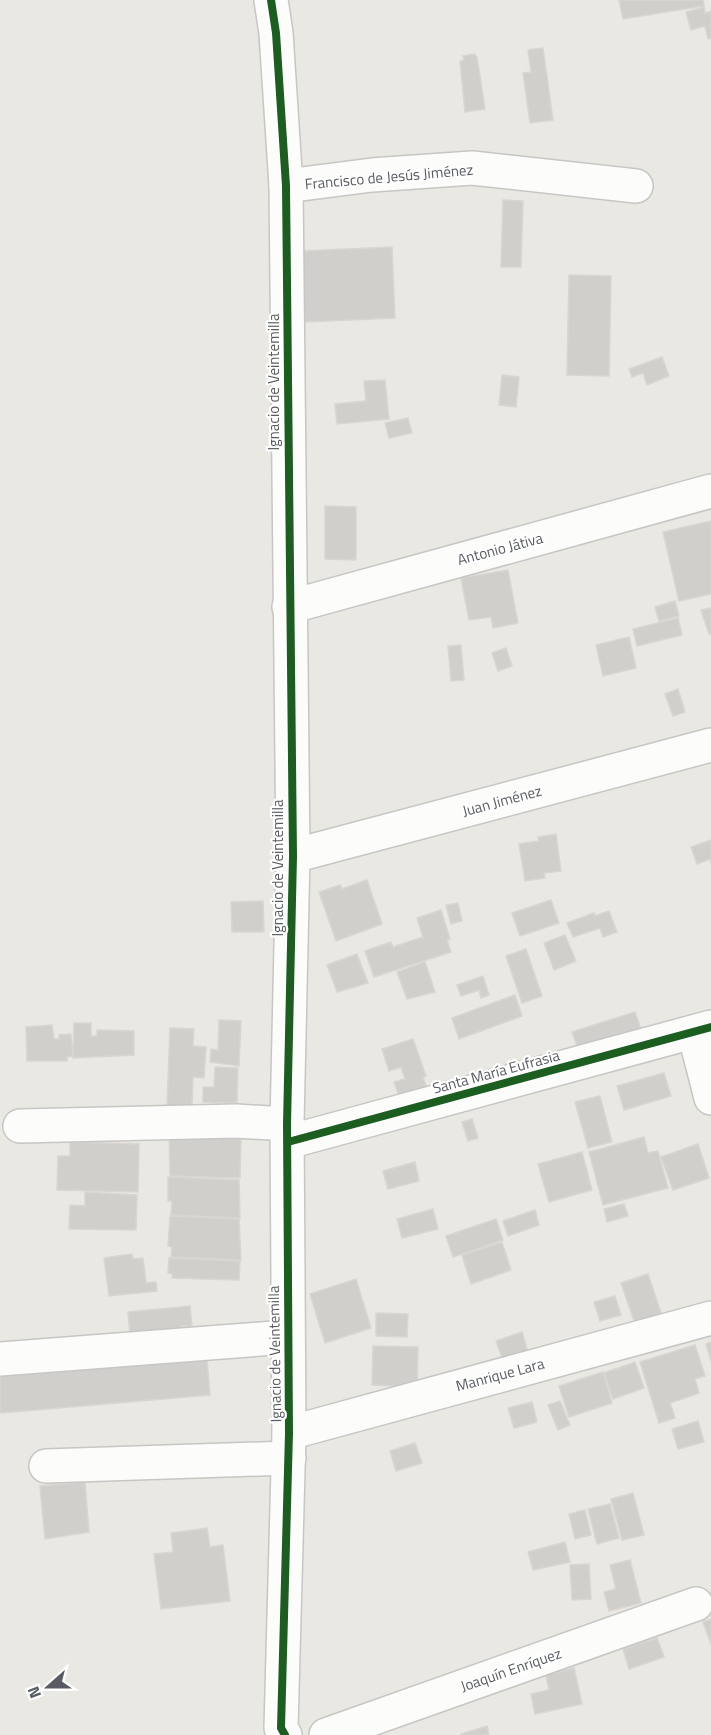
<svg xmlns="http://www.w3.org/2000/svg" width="711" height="1735" font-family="'Titillium Web',sans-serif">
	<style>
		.building { fill: #d1cfcc; stroke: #d9d6d1; stroke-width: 1.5 }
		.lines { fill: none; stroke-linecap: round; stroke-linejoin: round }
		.minor-casing { stroke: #c6c6c5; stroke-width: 36 }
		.minor { stroke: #fcfcfb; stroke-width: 33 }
		.cycleway-casing { stroke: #fff; stroke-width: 11 }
		.cycleway { stroke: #1b5e20; stroke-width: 8 }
		.labels { text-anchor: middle; stroke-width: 4.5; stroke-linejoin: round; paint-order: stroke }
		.street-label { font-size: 15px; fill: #585c62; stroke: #fff }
	</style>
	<rect width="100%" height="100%" fill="#eae8e2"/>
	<g class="building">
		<path d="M 619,0 L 703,0 L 704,6 L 623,19 Z"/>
		<path d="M 704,7 L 705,13 L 711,11 L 711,38 L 708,39 L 705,26 L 691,30 L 686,12 Z"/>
		<path d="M 543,48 L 553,120 L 530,123 L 523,73 L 531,72 L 528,50 Z"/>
		<path d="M 474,54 L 477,57 L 485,109 L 465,112 L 460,61 L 464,60 L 463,56 Z"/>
		<path d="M 503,200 L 523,201 L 521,267 L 501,267 Z"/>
		<path d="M 392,247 L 395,318 L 305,322 L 301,251 Z"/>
		<path d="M 569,275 L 611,276 L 609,376 L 567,375 Z"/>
		<path d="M 662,357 L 669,376 L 647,385 L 643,373 L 632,377 L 629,369 Z"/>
		<path d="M 502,375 L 519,377 L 516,407 L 499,405 Z"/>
		<path d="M 385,380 L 389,419 L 337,424 L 335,404 L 366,401 L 364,381 Z"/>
		<path d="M 408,418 L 412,433 L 389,438 L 385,423 Z"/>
		<path d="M 325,506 L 356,507 L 356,560 L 325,559 Z"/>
		<path d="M 711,521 L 711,594 L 679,601 L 663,532 Z"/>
		<path d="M 508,570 L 518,623 L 493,628 L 491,617 L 469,620 L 461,578 Z"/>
		<path d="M 675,601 L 679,616 L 659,621 L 655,607 Z"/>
		<path d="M 711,608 L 711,634 L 709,634 L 701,610 Z"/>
		<path d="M 678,618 L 682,635 L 637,646 L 633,629 Z"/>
		<path d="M 629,637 L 636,668 L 603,676 L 596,645 Z"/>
		<path d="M 461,645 L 464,680 L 451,681 L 448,646 Z"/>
		<path d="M 506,648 L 512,666 L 498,671 L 492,653 Z"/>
		<path d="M 678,689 L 685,712 L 673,716 L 665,694 Z"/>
		<path d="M 556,834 L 561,871 L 544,873 L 545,878 L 525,881 L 519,844 L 539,841 L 538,837 Z"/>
		<path d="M 711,840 L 711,863 L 710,859 L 697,864 L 691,847 Z"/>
		<path d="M 367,880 L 382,924 L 336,941 L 319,892 L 340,885 L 342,889 Z"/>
		<path d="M 551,900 L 559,923 L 520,936 L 512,913 Z"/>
		<path d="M 263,901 L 264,932 L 232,932 L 231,902 Z"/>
		<path d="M 458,903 L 462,921 L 451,924 L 446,905 Z"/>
		<path d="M 441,910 L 450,939 L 447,940 L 451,952 L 374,977 L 365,951 L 391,942 L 393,947 L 423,937 L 417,918 Z"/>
		<path d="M 609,911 L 617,932 L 603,937 L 600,928 L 573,937 L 567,923 L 594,913 L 595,916 Z"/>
		<path d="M 565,935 L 576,961 L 554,970 L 544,943 Z"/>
		<path d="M 526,949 L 542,996 L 522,1003 L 506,956 Z"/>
		<path d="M 357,954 L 368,983 L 337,992 L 327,965 Z"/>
		<path d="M 425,962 L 435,992 L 407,999 L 397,972 Z"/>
		<path d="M 483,976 L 489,995 L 481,998 L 479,990 L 461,996 L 457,985 Z"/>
		<path d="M 515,995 L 522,1016 L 459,1039 L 452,1018 Z"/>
		<path d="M 635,1012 L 641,1029 L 578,1049 L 572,1032 Z"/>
		<path d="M 219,1020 L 241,1021 L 239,1066 L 210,1062 L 211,1049 L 218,1050 Z"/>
		<path d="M 74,1023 L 91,1023 L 91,1036 L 97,1036 L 97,1030 L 134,1031 L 134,1055 L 73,1058 Z"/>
		<path d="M 52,1025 L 54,1039 L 59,1039 L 59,1035 L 71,1034 L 73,1056 L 67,1057 L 67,1061 L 27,1061 L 26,1027 Z"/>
		<path d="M 170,1028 L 194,1029 L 193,1046 L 206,1047 L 204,1078 L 193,1077 L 192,1107 L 167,1106 Z"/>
		<path d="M 413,1039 L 426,1076 L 423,1077 L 429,1094 L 402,1103 L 394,1082 L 405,1079 L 401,1067 L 389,1071 L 382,1049 Z"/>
		<path d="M 215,1067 L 238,1068 L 237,1103 L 203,1102 L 203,1087 L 214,1087 Z"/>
		<path d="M 664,1073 L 671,1096 L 624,1110 L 617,1086 Z"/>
		<path d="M 600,1096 L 612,1142 L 588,1148 L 575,1102 Z"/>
		<path d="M 472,1119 L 478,1138 L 468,1141 L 462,1122 Z"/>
		<path d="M 169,1131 L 241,1133 L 240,1178 L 170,1176 Z"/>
		<path d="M 644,1137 L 648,1153 L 658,1151 L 668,1188 L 603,1205 L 589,1152 Z"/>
		<path d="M 70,1142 L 139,1144 L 138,1192 L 57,1190 L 58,1156 L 70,1156 Z"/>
		<path d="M 698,1144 L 709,1178 L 673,1190 L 661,1157 Z"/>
		<path d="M 582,1152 L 592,1190 L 549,1202 L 538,1164 Z"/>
		<path d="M 415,1162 L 419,1181 L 388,1189 L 383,1171 Z"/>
		<path d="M 168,1177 L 239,1180 L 240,1218 L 171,1215 L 172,1201 L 168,1201 Z"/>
		<path d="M 85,1192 L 137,1195 L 136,1230 L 69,1229 L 70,1205 L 85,1206 Z"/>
		<path d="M 624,1204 L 628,1216 L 607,1222 L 604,1209 Z"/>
		<path d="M 433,1209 L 438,1229 L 402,1238 L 397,1219 Z"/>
		<path d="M 535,1210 L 539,1225 L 508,1236 L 503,1221 Z"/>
		<path d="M 170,1216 L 239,1219 L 241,1260 L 171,1257 L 172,1247 L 168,1246 Z"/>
		<path d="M 496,1219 L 503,1240 L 453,1257 L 446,1236 Z"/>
		<path d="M 502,1242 L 511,1270 L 471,1284 L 462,1255 Z"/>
		<path d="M 132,1254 L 133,1259 L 143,1258 L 146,1283 L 156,1282 L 157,1291 L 109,1296 L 104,1258 Z"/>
		<path d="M 169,1258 L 240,1261 L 239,1280 L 172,1278 L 172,1274 L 168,1273 Z"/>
		<path d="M 648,1274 L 662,1316 L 635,1324 L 621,1283 Z"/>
		<path d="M 356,1279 L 371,1328 L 325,1343 L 310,1294 Z"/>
		<path d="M 615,1296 L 621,1315 L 600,1321 L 594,1302 Z"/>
		<path d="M 190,1306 L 192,1326 L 181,1326 L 181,1331 L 130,1335 L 128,1312 Z"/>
		<path d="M 376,1313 L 408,1314 L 407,1337 L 376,1336 Z"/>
		<path d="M 522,1332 L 528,1352 L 503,1360 L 496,1341 Z"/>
		<path d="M 711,1342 L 711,1361 L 706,1344 Z"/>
		<path d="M 695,1345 L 705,1376 L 695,1379 L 699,1393 L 670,1403 L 675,1418 L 659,1423 L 640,1362 Z"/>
		<path d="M 373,1346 L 418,1347 L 417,1387 L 372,1385 Z"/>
		<path d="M 206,1348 L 210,1395 L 0,1413 L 0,1365 Z"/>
		<path d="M 635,1362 L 644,1388 L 613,1399 L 604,1373 Z"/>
		<path d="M 603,1372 L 612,1403 L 569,1417 L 559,1386 Z"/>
		<path d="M 560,1401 L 570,1425 L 558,1430 L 548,1405 Z"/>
		<path d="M 532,1402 L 537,1422 L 514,1428 L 508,1408 Z"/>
		<path d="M 698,1421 L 704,1442 L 678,1449 L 672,1429 Z"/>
		<path d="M 415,1443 L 422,1463 L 396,1471 L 390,1451 Z"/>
		<path d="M 85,1482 L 89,1532 L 45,1539 L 40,1486 Z"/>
		<path d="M 633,1493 L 644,1535 L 622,1540 L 611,1499 Z"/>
		<path d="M 610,1504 L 619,1538 L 597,1544 L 588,1509 Z"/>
		<path d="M 585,1510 L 591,1535 L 575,1539 L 569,1514 Z"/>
		<path d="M 207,1528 L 210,1547 L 223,1545 L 230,1601 L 161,1609 L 154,1554 L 173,1552 L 171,1533 Z"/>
		<path d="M 565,1542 L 570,1562 L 533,1570 L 528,1552 Z"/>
		<path d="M 630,1560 L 641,1603 L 609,1611 L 604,1592 L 616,1589 L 610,1565 Z"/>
		<path d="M 589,1564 L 591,1599 L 572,1600 L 570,1565 Z"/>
		<path d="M 711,1619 L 711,1644 L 703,1622 Z"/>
		<path d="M 657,1638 L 664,1657 L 629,1669 L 623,1649 Z"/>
		<path d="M 574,1668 L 582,1704 L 535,1714 L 531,1694 L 549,1690 L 546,1675 Z"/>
		<path d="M 487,1726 L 489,1735 L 461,1735 L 461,1734 Z"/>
	</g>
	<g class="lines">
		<defs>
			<g id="minor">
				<path d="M 271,0 L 276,33 L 286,186 L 293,856 L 287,1124 L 289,1433 L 281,1728 L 285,1735"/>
				<path d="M 286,186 L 372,175 L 472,168 L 636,186"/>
				<path d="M 289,607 L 711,491"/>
				<path d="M 293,856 L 711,745"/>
				<path d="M 694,1032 L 711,1098"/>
				<path d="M 20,1126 L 236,1121 L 287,1124"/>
				<path d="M 288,1142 L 711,1027"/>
				<path d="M 0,1359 L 287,1337"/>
				<path d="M 289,1433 L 711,1318"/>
				<path d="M 46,1466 L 289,1458"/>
				<path d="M 326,1735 L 696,1604"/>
			</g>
		</defs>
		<use href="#minor" class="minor-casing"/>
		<use href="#minor" class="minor"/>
		<defs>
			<g id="cycleway">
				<path d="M 271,0 L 276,33 L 286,186 L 293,856 L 287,1124 L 289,1433 L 281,1728 L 285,1735"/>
				<path d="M 288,1142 L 711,1027"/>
			</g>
		</defs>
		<use href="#cycleway" class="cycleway-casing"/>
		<use href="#cycleway" class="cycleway"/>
	</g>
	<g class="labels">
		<g class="street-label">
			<text transform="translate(389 177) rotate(-5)" y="5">Francisco de Jesús Jiménez</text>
			<text transform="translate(274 382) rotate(-90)" y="5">Ignacio de Veintemilla</text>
			<text transform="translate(500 549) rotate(-15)" y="5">Antonio Játiva</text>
			<text transform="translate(502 801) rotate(-15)" y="5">Juan Jiménez</text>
			<text transform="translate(278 868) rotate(-90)" y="5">Ignacio de Veintemilla</text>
			<text transform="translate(496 1072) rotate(-15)" y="5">Santa María Eufrasia</text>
			<text transform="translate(275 1354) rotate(-91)" y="5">Ignacio de Veintemilla</text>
			<text transform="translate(500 1375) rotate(-15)" y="5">Manrique Lara</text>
			<text transform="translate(511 1670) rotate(-19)" y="5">Joaquín Enríquez</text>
		</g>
	</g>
	<g transform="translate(48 1687) rotate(249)" stroke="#ffffff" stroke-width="4.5" paint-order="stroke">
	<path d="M0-4.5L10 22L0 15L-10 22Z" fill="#585c62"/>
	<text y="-9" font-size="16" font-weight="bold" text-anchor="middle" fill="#585c62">N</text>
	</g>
</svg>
